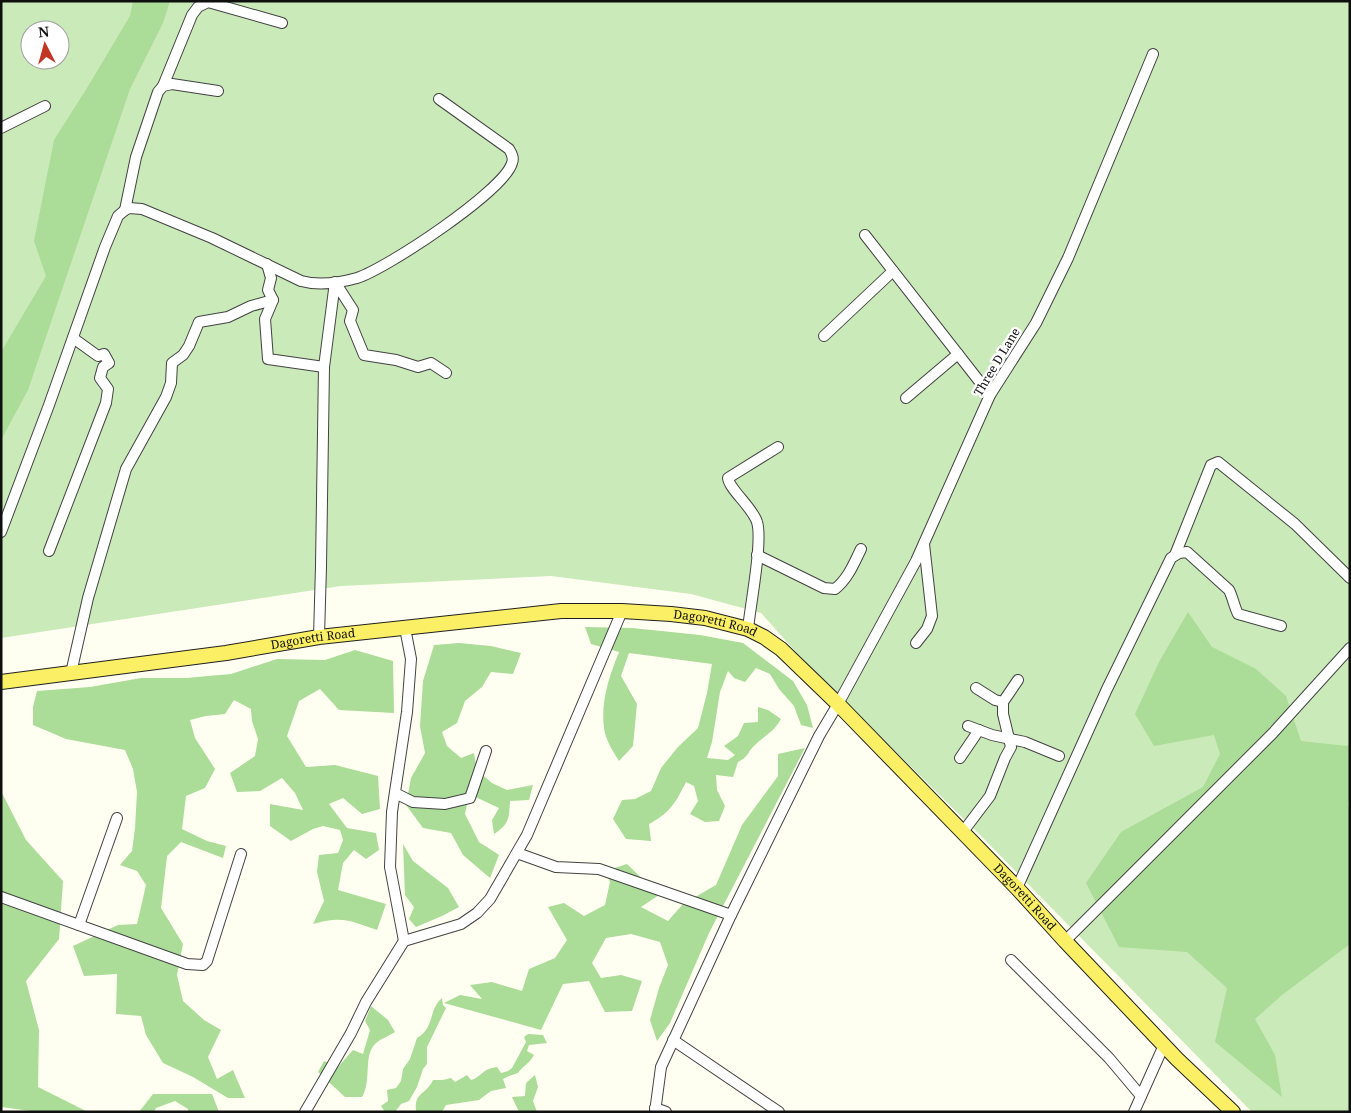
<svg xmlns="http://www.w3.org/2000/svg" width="1351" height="1113" font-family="'Noto Serif',serif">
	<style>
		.green { fill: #cbeab9; fill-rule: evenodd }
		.forest { fill: #abdc98 }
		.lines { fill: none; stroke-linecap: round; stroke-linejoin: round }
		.minor-casing { stroke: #424242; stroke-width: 12 }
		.major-casing { stroke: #202020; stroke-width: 16 }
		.minor { stroke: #fff; stroke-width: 10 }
		.major { stroke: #faef65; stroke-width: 14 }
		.labels { text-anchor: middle; stroke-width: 5; stroke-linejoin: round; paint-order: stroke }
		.street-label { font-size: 12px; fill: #0f0f0f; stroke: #fff }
	</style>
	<rect width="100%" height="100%" fill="#fffff1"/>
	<path class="green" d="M 1,1 L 1350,1 L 1350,1112 L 1252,1112 L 982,837 L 802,659 L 761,613 L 691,594 L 551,576 L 341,586 L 1,638 ZM 30,30 L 60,30 L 60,60 L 30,60 Z"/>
	<g class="forest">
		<path d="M 133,1 L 170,1 L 163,23 L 130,89 L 28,390 L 1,440 L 1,352 L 46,276 L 34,241 L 54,140 L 87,88 L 130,16 Z"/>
		<path d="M 1188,612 L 1212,647 L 1256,669 L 1286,696 L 1301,741 L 1347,746 L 1350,744 L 1350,801 L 1348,804 L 1350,811 L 1350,944 L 1282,995 L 1255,1019 L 1275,1055 L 1282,1097 L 1215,1042 L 1227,988 L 1187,952 L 1119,947 L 1086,883 L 1121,832 L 1203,787 L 1220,754 L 1214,735 L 1154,746 L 1135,714 L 1159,662 Z"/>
		<path d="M 585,627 L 632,628 L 700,635 L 743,643 L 793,681 L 807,705 L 813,728 L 801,725 L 794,706 L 779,689 L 770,674 L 756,668 L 745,682 L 734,678 L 728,671 L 720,692 L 712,742 L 707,758 L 728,760 L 735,755 L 724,746 L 738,736 L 744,723 L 758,722 L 758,707 L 768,710 L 781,719 C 773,733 766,734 755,745 C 747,752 750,756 738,762 L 733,777 L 716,775 L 717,790 L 725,806 L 719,821 L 705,822 L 690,814 L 698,801 L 694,786 L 686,782 C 676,802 670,813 649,824 L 651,841 L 626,839 L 613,819 L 622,800 L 635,799 L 651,791 L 661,768 L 678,747 L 698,728 L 707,693 L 712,664 L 629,653 L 621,676 L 637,704 L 633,746 L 619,761 C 614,753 607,742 605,733 C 599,705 609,677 619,652 L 591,644 Z"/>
		<path d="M 459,643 L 491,646 L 521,653 L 513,674 L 491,672 L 482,687 L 465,701 L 457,723 L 442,732 L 447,746 L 461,758 L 474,753 L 477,770 L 492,783 L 507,790 L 533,785 L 529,800 L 510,801 C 509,819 509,824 494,834 L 492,820 L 499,808 L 469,794 L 465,814 L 479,842 L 499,855 L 490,878 L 463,855 L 451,833 L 423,828 L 406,805 L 411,778 L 425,753 L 420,726 L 423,681 L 434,645 Z"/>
		<path d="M 355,650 L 393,661 L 394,713 L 339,710 L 320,689 L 299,701 L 287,736 L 306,767 L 335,765 L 378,776 L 380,809 L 362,814 L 343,798 L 329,804 L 347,828 L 376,833 L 379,850 L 366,859 L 354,850 L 343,863 L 338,890 L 386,904 L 377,930 C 348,920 343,916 313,924 L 324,901 L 317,872 L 319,855 L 338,853 L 343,840 L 340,830 L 323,826 L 313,829 L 291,841 L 270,826 L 270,804 L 303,810 L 295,793 L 282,778 L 260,791 L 237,792 L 230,773 L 255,756 L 258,739 L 252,721 L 251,709 L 234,700 L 225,714 L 206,716 L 190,720 L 195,738 L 215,769 L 205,788 L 186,796 L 182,829 L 207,841 L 226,846 L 223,858 L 181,842 L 167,856 L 161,908 L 183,944 L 177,975 L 183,1001 L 204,1020 L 221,1030 L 208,1057 L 217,1079 L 233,1070 L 245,1098 L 228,1098 L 193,1077 L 163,1063 L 146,1035 L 141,1016 L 116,1014 L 117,974 L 84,976 L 73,946 L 118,925 L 137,924 L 146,885 L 137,871 L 120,865 L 132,851 L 135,828 L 137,792 L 133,769 L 125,750 L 66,739 L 33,725 L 33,707 L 37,691 L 90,687 L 141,678 L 186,678 L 231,674 L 277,659 L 325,660 Z"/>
		<path d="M 805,748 L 709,933 L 670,1023 L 657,1041 L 650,1020 L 659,988 L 668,965 L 660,942 L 631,934 L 606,938 L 592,963 L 601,978 L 621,975 L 642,981 L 632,1011 L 605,1012 L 589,981 L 563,984 L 541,1030 L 444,1003 L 460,995 L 482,999 L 470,985 L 492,982 L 522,991 L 529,969 L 555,958 L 567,940 L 548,907 L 564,903 L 584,916 L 605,905 L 610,882 L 605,871 L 627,864 L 659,895 L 641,907 L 668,921 L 683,904 L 716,885 L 742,825 L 778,776 L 778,754 Z"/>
		<path d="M 1,791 L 26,840 L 63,881 L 59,939 L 26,981 L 39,1030 L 38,1087 L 88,1112 L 38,1112 L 1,1107 Z"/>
		<path d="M 403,844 L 413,861 L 448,888 L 459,907 L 442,916 L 416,927 L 409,919 L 414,907 L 405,895 Z"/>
		<path d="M 442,998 L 443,1005 L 446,1008 L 427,1047 L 427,1064 L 423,1069 L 417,1087 L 409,1101 L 401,1104 L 395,1112 L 385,1112 L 381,1106 L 388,1101 L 387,1090 L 396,1088 L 401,1081 L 403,1069 L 410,1059 L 417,1038 C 435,1028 428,1010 442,998 Z"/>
		<path d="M 371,1006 L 388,1020 L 395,1032 C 389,1036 380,1039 375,1044 C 363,1056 372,1081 362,1097 L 345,1097 L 318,1072 L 324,1061 L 338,1067 L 353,1050 L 363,1054 L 370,1030 L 365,1021 Z"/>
		<path d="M 528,1034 L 543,1035 L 547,1043 L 529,1045 L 527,1051 L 534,1055 C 530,1063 523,1066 518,1073 L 509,1076 L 503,1079 L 506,1088 L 491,1091 L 479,1100 L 446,1105 L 442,1112 L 416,1111 C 414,1092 426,1095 433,1080 L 443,1080 L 451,1078 L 455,1082 L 467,1075 L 471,1080 C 482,1077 481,1069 497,1067 L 501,1073 L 508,1071 L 512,1068 L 526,1042 L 524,1037 Z"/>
		<path d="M 535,1075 L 538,1087 L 533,1101 L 537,1112 L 519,1112 L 512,1097 L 525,1096 L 526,1083 Z"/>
		<path d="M 153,1094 L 212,1094 L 219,1112 L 188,1112 L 188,1109 L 175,1101 L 156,1108 L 154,1112 L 139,1112 Z"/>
	</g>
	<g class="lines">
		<defs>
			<g id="minor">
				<path d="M 163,86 L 192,15 L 198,7 L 208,2 L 282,23"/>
				<path d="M 1,128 L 45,106"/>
				<path d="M 125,210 L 136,157 L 158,92 L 163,86 L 172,84 L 218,91"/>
				<path d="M 865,235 L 990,395"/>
				<path d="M 267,264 L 271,278 L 268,290 L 273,300 L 265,319 L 268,359 L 324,367"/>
				<path d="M 824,336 L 893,271"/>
				<path d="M 906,398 L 958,354"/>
				<path d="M 1,532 L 49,405 L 105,247 L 118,216 L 125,210 L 129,208 L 142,209 L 212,238 L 301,281 C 319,286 339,283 357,278 C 386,269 504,191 512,163 C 514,158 512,154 509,149 L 439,99"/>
				<path d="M 49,551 L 106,403 L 108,389 L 100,378 L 103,367 L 109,363 L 104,354 L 98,356 L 73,338"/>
				<path d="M 757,555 L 824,588 L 835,589 C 848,579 854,563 861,549"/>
				<path d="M 1175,555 L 1211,465 L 1218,462 L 1295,524 L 1350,578"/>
				<path d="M 748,629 C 750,607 763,541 757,522 C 753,508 729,489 728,478 L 778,447"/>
				<path d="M 319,637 L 321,566 L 324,367 L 335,282 L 353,310 L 350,321 L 364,355 L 396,360 L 418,367 L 431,363 L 446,373"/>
				<path d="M 916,643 L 927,629 L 932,616 L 924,544"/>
				<path d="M 71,673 L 88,598 L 126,469 L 166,397 L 171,383 L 172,363 L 183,355 L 189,346 L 199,322 L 228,317 L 251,306 L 273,300"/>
				<path d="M 976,688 L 995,700 L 1003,702"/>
				<path d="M 968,726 L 992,735 L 1025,742 L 1059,756"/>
				<path d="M 960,758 L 979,730"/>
				<path d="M 395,793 L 413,802 L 445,804 L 470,798 L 486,751"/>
				<path d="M 962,833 L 990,796 L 1005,758 L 1011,747 L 1003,714 L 1003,702 L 1018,680"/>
				<path d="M 517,853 L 556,867 L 599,869 L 731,915"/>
				<path d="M 1017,888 L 1107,689 L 1171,558 L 1179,553 L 1187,552 L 1229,590 C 1233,598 1234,606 1238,614 L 1281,626"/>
				<path d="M 1,897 L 187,964 L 203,965 L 207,961 L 241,854"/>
				<path d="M 79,925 L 117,818"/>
				<path d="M 404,941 L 390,867 L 392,812 L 407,712 L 411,659 L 405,628"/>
				<path d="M 1065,941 L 1273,733 L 1350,648"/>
				<path d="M 1011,960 L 1109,1058 L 1141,1096"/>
				<path d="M 673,1040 L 779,1112"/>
				<path d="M 655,1108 L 666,1112"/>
				<path d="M 305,1112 L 351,1033 L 366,1002 L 404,941 L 461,924 L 477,913 L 490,899 L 527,835 L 622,611"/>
				<path d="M 655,1112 L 661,1067 L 731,915 L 819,736 L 838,704 L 916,561 L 990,395 L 1036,323 L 1068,258 L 1153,54"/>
				<path d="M 1134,1112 L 1164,1045"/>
			</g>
			<g id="major">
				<path id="s1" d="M 1,682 L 226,653 L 319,637 L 561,611 L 622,611 L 671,614 L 705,618 L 748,629 L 764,637 L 781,649 L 838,704 L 1017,888 L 1065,941 L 1177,1059 L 1233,1112"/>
			</g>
		</defs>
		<use href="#minor" class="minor-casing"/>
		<use href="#major" class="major-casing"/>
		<use href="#minor" class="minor"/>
		<use href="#major" class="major"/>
	</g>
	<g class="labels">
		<g class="street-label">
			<text transform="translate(997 362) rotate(-59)" y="4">Three D Lane</text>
			<text dy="4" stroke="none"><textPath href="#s1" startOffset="720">Dagoretti Road</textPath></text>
			<text dy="4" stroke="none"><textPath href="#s1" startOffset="315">Dagoretti Road</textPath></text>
			<text dy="4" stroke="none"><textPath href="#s1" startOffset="1140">Dagoretti Road</textPath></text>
		</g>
	</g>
	<rect width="1351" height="1113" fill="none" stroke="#0f0f0f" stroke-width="5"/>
	<g transform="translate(45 45) rotate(354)"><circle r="24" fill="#ffffff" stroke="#9f9f9f"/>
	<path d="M0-4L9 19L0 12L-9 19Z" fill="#c23624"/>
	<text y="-8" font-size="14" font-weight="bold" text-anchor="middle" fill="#0f0f0f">N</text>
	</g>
</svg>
